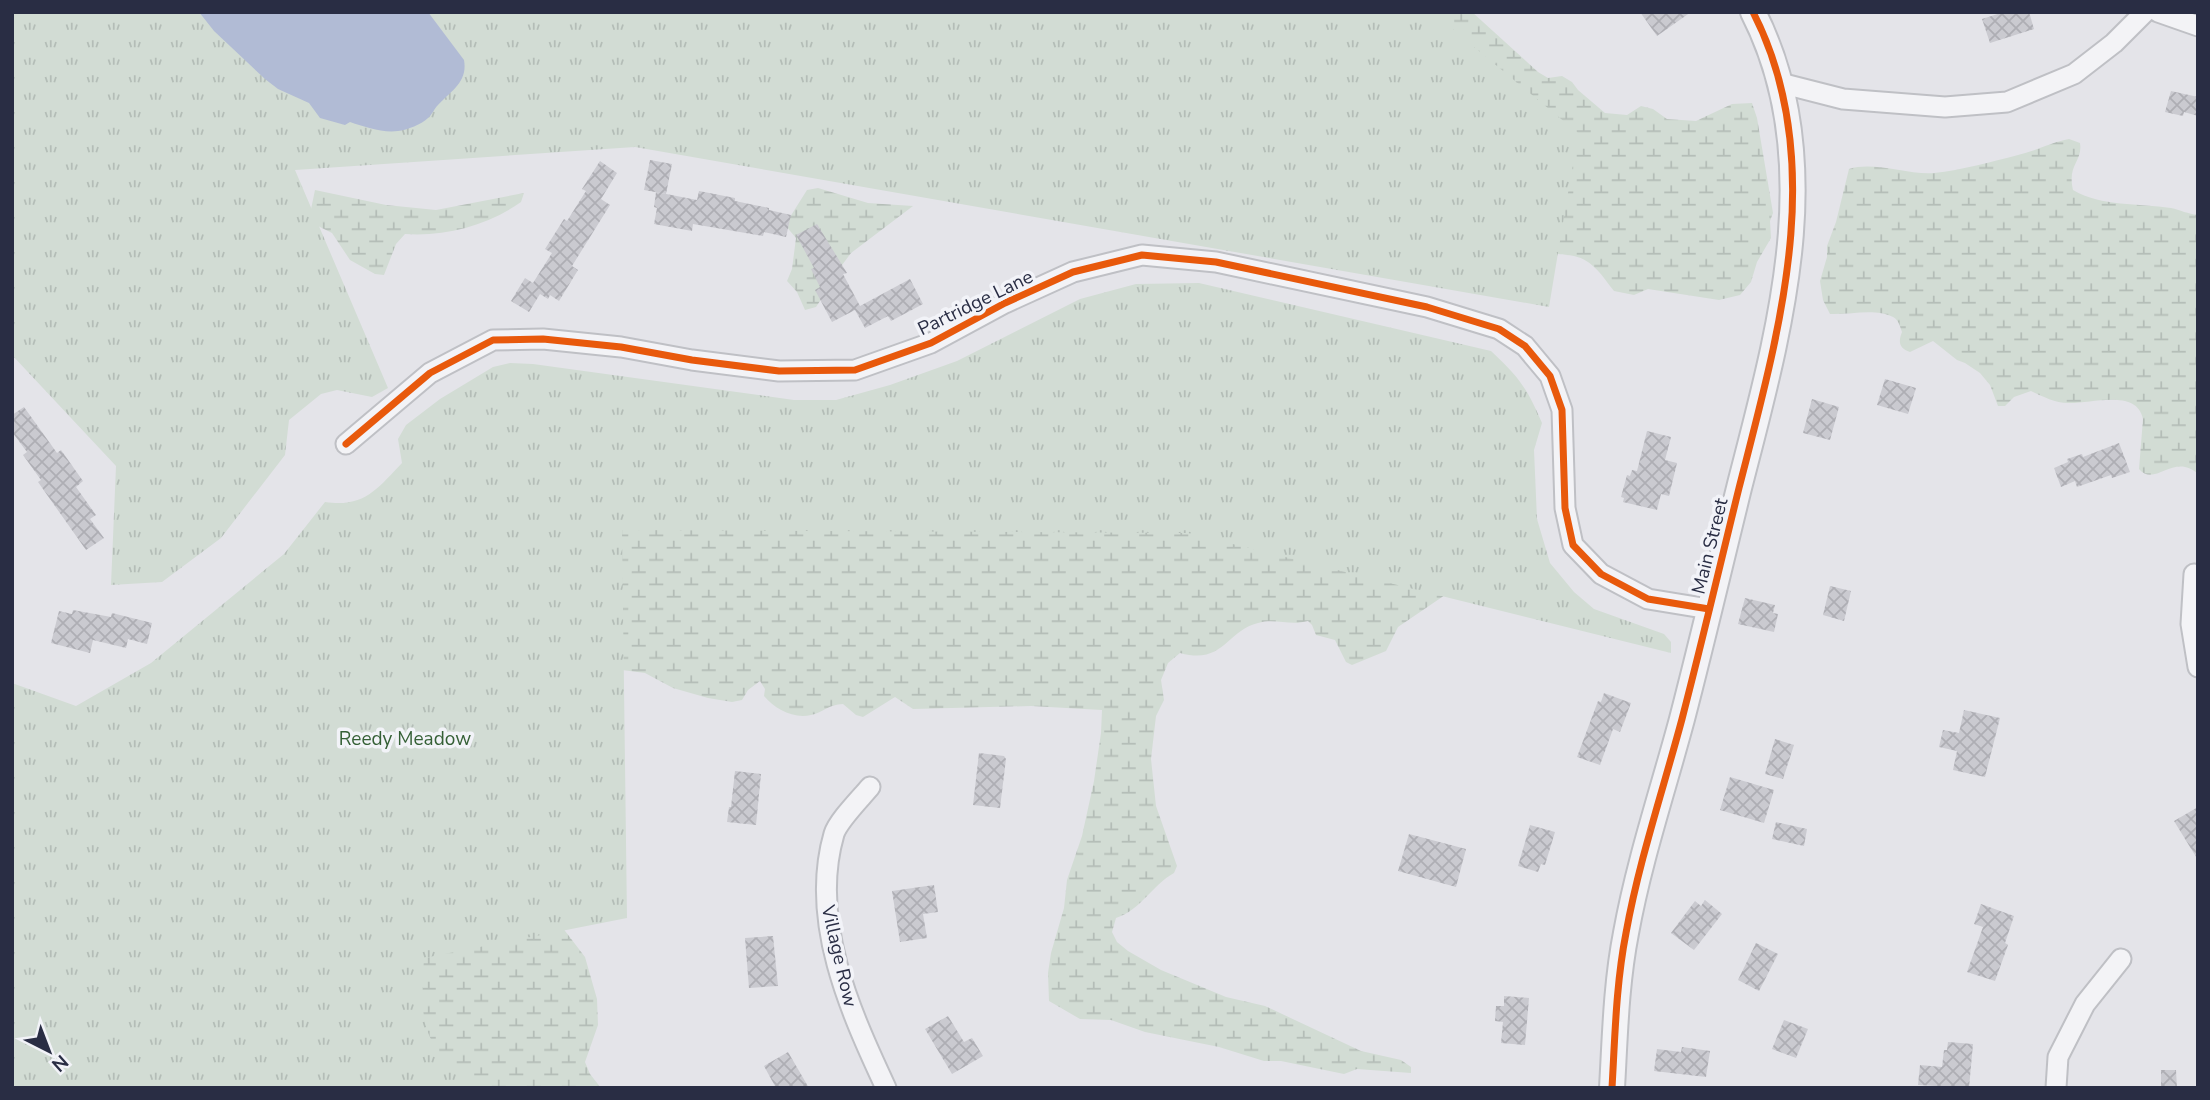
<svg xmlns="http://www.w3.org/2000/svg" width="2210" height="1100" font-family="'Nunito Sans',sans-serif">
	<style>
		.wetland { fill: url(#wetland-marsh) }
		.park { fill: url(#park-tufts) }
		.water { fill: #b1bbd5 }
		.building { fill: url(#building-cross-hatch) }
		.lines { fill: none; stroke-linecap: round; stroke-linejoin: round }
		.minor-casing { stroke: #bfc0c5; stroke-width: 23 }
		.tertiary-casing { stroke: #bfc0c5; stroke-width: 28 }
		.minor { stroke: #f3f3f6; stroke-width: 19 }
		.tertiary { stroke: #f3f3f6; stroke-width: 24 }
		.cycleway-casing { stroke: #f2f3f8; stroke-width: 11 }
		.cycleway { stroke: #e8590c; stroke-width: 7 }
		.labels { text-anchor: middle; stroke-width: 7; stroke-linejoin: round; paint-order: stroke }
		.street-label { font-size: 19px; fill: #292d44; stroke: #f2f3f8 }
		.park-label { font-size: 19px; fill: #356036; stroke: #f2f3f8 }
	</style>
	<defs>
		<pattern id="wetland-marsh" width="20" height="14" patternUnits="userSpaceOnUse" patternTransform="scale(1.75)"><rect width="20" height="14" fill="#d2dcd4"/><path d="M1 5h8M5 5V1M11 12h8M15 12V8" fill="none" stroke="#b4bdb7"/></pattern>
		<pattern id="park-tufts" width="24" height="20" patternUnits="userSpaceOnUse" patternTransform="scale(1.75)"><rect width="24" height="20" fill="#d2dcd4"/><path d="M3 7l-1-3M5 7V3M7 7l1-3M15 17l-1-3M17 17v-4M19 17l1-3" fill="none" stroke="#b4bdb7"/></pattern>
		<pattern id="building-cross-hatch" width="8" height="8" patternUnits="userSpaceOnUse" patternTransform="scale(1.75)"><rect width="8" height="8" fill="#cacad0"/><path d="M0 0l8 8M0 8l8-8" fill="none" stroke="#aeaeb4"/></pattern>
	</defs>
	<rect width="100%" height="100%" fill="#e4e4e9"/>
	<g class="wetland">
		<path d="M 1255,12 L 1472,12 L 1538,72 L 1548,78 L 1562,76 L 1572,82 L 1578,90 L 1605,113 L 1627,115 L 1641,106 L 1653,109 L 1667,119 L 1696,121 L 1732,104 L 1752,103 L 1757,118 L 1773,213 L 1770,221 L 1771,238 L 1757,262 L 1751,282 L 1740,295 L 1719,300 L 1648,289 L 1634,295 L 1614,291 C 1603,277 1593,260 1574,256 C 1565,254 1560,256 1551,251 Z"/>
		<path d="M 2069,139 L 2080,143 C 2083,162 2067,164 2073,190 C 2102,207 2138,203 2171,208 C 2180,210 2188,214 2198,215 L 2198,474 C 2174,452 2155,488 2139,469 L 2143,419 C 2137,388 2090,404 2068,403 C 2055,403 2042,396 2031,391 L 2014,397 L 2005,406 L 1998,406 L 1990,385 L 1980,373 L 1965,363 L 1957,360 L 1933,341 L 1910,352 C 1899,348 1898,342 1902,332 C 1900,327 1899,320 1893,317 C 1875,308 1850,315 1830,314 L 1823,300 L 1820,281 L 1827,257 L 1827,246 L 1836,222 L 1849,169 C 1874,161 1907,175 1934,173 C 1962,170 1991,162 2018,155 C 2036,151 2052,142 2069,139 Z"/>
		<path d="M 818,188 L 868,203 L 913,206 L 851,253 L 822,292 L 820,301 L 816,307 L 805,310 L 797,292 L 787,281 L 792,269 L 796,238 L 785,225 L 807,190 Z"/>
		<path d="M 315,190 L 386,205 L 436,210 L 524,193 L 521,202 C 489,225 445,237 405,234 L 396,244 L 384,275 L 375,274 L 350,260 L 332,233 L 318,226 L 310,214 Z"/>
		<path d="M 921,465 L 1448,593 L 1398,627 L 1386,651 L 1352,665 L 1346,662 L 1335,640 L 1316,635 L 1312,625 L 1308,621 C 1290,626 1275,618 1258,623 C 1226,631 1224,665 1180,653 L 1168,663 L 1161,680 L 1164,700 L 1156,716 L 1151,759 L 1156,806 L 1177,866 L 1174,873 C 1152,885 1141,910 1116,918 L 1112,932 L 1117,942 L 1128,951 L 1161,970 L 1226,997 L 1265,1006 L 1361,1051 L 1401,1060 L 1411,1067 L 1411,1073 L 1357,1069 L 1344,1074 L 1281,1061 L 1264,1061 L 1219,1047 L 1145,1032 L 1111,1020 L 1080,1019 L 1049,1001 L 1048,973 L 1051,953 L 1064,908 L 1067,880 L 1082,836 L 1094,781 L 1101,733 L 1102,710 L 1031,706 L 913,709 L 895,697 L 863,717 L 856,715 L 843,704 C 829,704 822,713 811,715 C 793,719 775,709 764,696 L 765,689 L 760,681 L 748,690 L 742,700 L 732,702 L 708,698 L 673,688 L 645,673 L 622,670 L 562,927 L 585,957 L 597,999 L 598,1025 L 585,1062 L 590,1074 L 601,1088 L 12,1088 L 472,553 Z"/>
	</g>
	<g class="park">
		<path d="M 12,12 L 1432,12 L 1578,133 L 1549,307 L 635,147 L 295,170 L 388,388 L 372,397 L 337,390 L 321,394 L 289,420 L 285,455 L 221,538 L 162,582 L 111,585 L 116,466 L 12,355 Z"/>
		<path d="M 1199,283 L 1491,351 C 1519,377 1527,388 1542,423 L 1534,450 L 1537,519 L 1550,563 L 1574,592 L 1594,609 L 1664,634 L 1671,642 L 1671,653 L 1188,533 L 622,530 L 627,918 L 424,958 C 420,1031 421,1047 485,1088 L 12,1088 L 12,683 L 76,706 L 151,663 L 284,554 L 325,502 C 364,508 377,489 402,463 L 398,439 L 406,425 L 440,399 L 493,367 L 510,363 L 533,364 L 794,400 L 836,400 L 890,385 L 957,361 L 1080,299 L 1136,284 Z"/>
	</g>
	<path class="water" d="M 199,12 L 428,12 L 464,60 C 468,82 451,91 438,105 C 434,109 432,115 428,118 C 422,124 407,130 398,131 C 382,133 365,127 350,122 L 345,125 L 320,118 L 309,103 L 278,89 L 265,79 L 214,31 Z"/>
	<g class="building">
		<path d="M 1640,12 L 1691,12 L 1657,36 Z"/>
		<path d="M 2004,12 L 2029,12 L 2034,29 L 1990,43 L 1982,19 Z"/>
		<path d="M 2171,91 L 2198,97 L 2198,116 L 2184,112 L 2183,116 L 2165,112 Z"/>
		<path d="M 650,160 L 672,164 L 666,194 L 644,190 Z"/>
		<path d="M 600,161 L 617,173 L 601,199 L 610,205 L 572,266 L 578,270 L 559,301 L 550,295 L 548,299 L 540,294 L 529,312 L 511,301 L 525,278 L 533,283 L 552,253 L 545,249 L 564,219 L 567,221 L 586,191 L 582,189 Z"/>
		<path d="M 699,191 L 735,198 L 735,201 L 769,208 L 769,210 L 791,215 L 786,237 L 764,232 L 763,236 L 693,224 L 692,231 L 654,224 L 657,208 L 654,207 L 656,192 L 697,200 Z"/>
		<path d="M 817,224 L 847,273 L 843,274 L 860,306 L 910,279 L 923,304 L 891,321 L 888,316 L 865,328 L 855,310 L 832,322 L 815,290 L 820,287 L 811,269 L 814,268 L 796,235 Z"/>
		<path d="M 1885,379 L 1916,388 L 1908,414 L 1877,405 Z"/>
		<path d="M 1812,399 L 1839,407 L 1830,440 L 1803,433 Z"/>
		<path d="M 24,407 L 57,453 L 61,450 L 83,481 L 76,487 L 96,515 L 90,519 L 104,538 L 86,550 L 38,482 L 41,480 L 23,455 L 27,452 L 12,432 L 12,415 Z"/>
		<path d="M 1647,431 L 1671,437 L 1665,460 L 1677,463 L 1669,496 L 1661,494 L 1657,510 L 1623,502 L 1624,498 L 1621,497 L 1627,475 L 1630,476 L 1632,470 L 1637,471 Z"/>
		<path d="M 2119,443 L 2130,472 L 2112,478 L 2111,475 L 2077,487 L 2075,481 L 2061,487 L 2054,468 L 2068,462 L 2067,459 L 2082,454 L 2083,457 Z"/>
		<path d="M 1830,586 L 1851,591 L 1844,621 L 1823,615 Z"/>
		<path d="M 1745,598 L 1775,605 L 1773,613 L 1778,614 L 1774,632 L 1738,624 Z"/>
		<path d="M 73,610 L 111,617 L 112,613 L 152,623 L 147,644 L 128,639 L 126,648 L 93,640 L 90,653 L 51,643 L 59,611 L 72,614 Z"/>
		<path d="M 1604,693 L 1631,703 L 1620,732 L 1613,729 L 1600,765 L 1577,757 L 1598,701 L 1601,702 Z"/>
		<path d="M 1964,710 L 2000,718 L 1985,777 L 1953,770 L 1957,751 L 1939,747 L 1943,730 L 1959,733 Z"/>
		<path d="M 1775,739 L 1794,745 L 1783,779 L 1765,774 Z"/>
		<path d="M 979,753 L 1004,756 L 1006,759 L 1000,808 L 973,805 Z"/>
		<path d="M 735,771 L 761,774 L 756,825 L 727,822 L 729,807 L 731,807 Z"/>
		<path d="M 1730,777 L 1774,790 L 1764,823 L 1720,810 Z"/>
		<path d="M 2198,807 L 2198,860 L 2174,821 Z"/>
		<path d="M 1776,822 L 1807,829 L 1804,846 L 1772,839 Z"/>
		<path d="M 1530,825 L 1555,832 L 1545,865 L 1541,864 L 1538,872 L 1518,866 Z"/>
		<path d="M 1409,834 L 1466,849 L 1456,887 L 1398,871 Z"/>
		<path d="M 934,885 L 938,912 L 923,914 L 927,938 L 900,942 L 892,891 Z"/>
		<path d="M 1705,900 L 1722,914 L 1694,950 L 1671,933 L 1695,901 L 1701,906 Z"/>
		<path d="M 1981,904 L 2014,916 L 2005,943 L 2008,945 L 1995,981 L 1967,972 L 1983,927 L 1974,924 Z"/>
		<path d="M 773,936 L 778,986 L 749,988 L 745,938 Z"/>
		<path d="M 1756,943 L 1778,954 L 1759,991 L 1738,980 Z"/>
		<path d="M 1504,996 L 1529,998 L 1525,1045 L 1501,1043 L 1503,1022 L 1495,1021 L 1496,1006 L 1504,1006 Z"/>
		<path d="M 948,1016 L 964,1042 L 972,1038 L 983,1056 L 952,1074 L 925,1029 Z"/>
		<path d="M 1784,1020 L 1808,1029 L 1796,1058 L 1772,1049 Z"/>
		<path d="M 1948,1042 L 1973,1044 L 1969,1088 L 1918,1085 L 1920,1065 L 1942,1067 L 1944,1050 L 1947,1050 Z"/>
		<path d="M 1682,1047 L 1710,1051 L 1706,1077 L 1654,1071 L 1657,1049 L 1681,1052 Z"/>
		<path d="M 788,1052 L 809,1088 L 776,1088 L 764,1066 Z"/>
		<path d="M 2161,1070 L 2176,1070 L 2177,1088 L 2161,1088 Z"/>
	</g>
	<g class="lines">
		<defs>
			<g id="minor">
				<path d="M 2158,12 L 2198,26"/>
				<path d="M 1780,83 L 1843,99 L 1945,107 L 2007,102 L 2074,74 L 2114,43 L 2145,12"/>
				<path d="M 346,444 L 430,373 L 493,340 L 543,339 L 621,347 L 692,360 L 779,371 L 855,370 L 931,343 L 1005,303 L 1073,272 L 1142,255 L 1216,262 L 1427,307 L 1499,329 L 1525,346 L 1550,376 L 1562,410 L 1565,508 L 1573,545 L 1601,574 L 1648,599 L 1709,609"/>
				<path d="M 2194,574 L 2191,624 L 2198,667"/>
				<path d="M 870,787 C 860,799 838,821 834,834 C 809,920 850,1011 886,1088"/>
				<path d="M 2056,1088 L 2058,1057 L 2085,1004 L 2121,959"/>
			</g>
			<path id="tertiary" d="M 1612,1088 C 1615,1036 1616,984 1626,933 C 1639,861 1663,790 1682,719 C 1702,642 1720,565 1739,488 C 1778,335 1830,162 1753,12"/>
		</defs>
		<use href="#minor" class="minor-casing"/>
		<use href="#tertiary" class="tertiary-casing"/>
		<use href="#minor" class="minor"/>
		<use href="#tertiary" class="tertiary"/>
		<defs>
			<g id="cycleway">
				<path d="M 346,444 L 430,373 L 493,340 L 543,339 L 621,347 L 692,360 L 779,371 L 855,370 L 931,343 L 1005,303 L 1073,272 L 1142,255 L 1216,262 L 1427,307 L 1499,329 L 1525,346 L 1550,376 L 1562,410 L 1565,508 L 1573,545 L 1601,574 L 1648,599 L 1709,609"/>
				<path d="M 1612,1088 C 1615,1036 1616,984 1626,933 C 1639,861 1663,790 1682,719 C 1702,642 1720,565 1739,488 C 1778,335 1830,162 1753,12"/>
			</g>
		</defs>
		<use href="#cycleway" class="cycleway-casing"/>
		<use href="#cycleway" class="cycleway"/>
	</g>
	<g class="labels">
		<g class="street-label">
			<text transform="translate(975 302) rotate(-26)" y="7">Partridge Lane</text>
			<text transform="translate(1709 546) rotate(-76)" y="7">Main Street</text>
			<text transform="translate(840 956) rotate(77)" y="7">Village Row</text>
		</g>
		<g class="park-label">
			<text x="405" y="745">Reedy Meadow</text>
		</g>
	</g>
	<rect width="2210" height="1100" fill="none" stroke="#292d44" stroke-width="28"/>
	<g transform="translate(49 1051) rotate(138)" stroke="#f2f3f8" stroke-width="5" paint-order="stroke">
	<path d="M0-5L12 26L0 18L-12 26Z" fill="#292d44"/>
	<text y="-10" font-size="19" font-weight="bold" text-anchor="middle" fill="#292d44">N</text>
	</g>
</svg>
